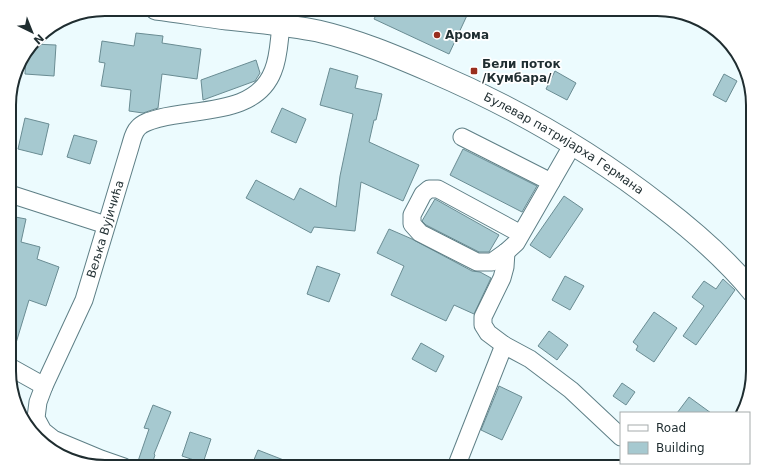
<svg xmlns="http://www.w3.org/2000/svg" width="762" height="476" font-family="'DejaVu Sans',sans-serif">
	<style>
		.building { fill: #a6c9d0; stroke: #6a8c93 }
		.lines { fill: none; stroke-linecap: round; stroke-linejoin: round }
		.minor-casing { stroke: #5e7f86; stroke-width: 19 }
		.major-casing { stroke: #5e7f86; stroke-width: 23 }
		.minor { stroke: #fff; stroke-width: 17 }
		.major { stroke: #fff; stroke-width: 21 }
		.poi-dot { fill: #982e1e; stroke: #fff; stroke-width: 1.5 }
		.labels { text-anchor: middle; stroke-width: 3.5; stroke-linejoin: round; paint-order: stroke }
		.poi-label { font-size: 12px; font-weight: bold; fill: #1f2d30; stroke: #fff; text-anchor: start }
		.street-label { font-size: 12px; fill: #1f2d30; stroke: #fff }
		.rim { fill: none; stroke: #1f2d30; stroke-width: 2 }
	</style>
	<rect width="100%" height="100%" fill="#ecfbfe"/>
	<g class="building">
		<path d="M 379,9 L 470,9 L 449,54 L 374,19 Z"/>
		<path d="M 136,33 L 163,36 L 162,43 L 201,49 L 197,79 L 162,74 L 158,108 L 143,113 L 129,111 L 131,90 L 101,86 L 105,63 L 99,62 L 102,41 L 134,46 Z"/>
		<path d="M 33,44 L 56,45 L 54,76 L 25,74 L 26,53 Z"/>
		<path d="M 256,60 L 260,73 L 255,81 L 203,100 L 201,80 Z"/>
		<path d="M 330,68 L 358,76 L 355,88 L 382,94 L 376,120 L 374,120 L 369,142 L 419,165 L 403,201 L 361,182 L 355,231 L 314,227 L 311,233 L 246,198 L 256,180 L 294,200 L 300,188 L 336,207 L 340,176 L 353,114 L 320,105 Z"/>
		<path d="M 555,71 L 576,83 L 567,100 L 546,89 Z"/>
		<path d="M 724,74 L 737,81 L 726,102 L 713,95 Z"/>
		<path d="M 282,108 L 306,119 L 296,143 L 271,132 Z"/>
		<path d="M 25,118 L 49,124 L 42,155 L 18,149 Z"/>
		<path d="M 74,135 L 97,141 L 90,164 L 67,157 Z"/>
		<path d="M 463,149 L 537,186 L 522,212 L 450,175 Z"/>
		<path d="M 564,196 L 583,209 L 550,258 L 530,245 Z"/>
		<path d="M 435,199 L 499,235 L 489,252 L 479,252 L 426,225 L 422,221 Z"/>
		<path d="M 10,216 L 26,219 L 21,242 L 40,247 L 37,259 L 59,267 L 46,306 L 29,300 L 13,353 L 10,353 Z"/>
		<path d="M 389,229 L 412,239 L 472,271 L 480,272 L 491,278 L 474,314 L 454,305 L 446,321 L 391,295 L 404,266 L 377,253 Z"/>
		<path d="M 317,266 L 340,274 L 329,302 L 307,294 Z"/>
		<path d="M 565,276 L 584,286 L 570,310 L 552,300 Z"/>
		<path d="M 723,279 L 735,290 L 696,345 L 683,336 L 704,306 L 692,297 L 704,281 L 716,289 Z"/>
		<path d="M 654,312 L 677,328 L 654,362 L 636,350 L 638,346 L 633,342 Z"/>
		<path d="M 549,331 L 568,345 L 557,360 L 538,346 Z"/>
		<path d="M 421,343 L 444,356 L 436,372 L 412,359 Z"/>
		<path d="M 622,383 L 635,392 L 626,405 L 613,396 Z"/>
		<path d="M 499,386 L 522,397 L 502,440 L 481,430 Z"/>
		<path d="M 689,397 L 711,413 L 677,413 Z"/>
		<path d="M 153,405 L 171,412 L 154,454 L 155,455 L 151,467 L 136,467 L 149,429 L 144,428 Z"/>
		<path d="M 190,432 L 211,439 L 203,463 L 182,456 Z"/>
		<path d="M 258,450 L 299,466 L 298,467 L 251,467 Z"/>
	</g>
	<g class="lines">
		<defs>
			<g id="minor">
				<path d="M 462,137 L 551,182"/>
				<path d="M 10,194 L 106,225"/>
				<path d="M 521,234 L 438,189 L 429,189 L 423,194 L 412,215 L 412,224 L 420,233 L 477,262 L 492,262 L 506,252 L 516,243 L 573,144"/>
				<path d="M 506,252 L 505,267 L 502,278 L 483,317 L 483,325 L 488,333 L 504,345 L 530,359 L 571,390 L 621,437"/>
				<path d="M 10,367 L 44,386"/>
				<path d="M 649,463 L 653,467"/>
				<path id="s1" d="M 124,467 L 101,459 L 53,439 L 43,431 L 36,418 L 38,402 L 44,386 L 84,300 L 130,147 C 132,141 133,133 138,128 C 143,122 153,120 160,118 C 198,108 256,115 273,71 C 279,57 279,40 281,26"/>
				<path d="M 456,467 L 504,345"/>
			</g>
			<g id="major">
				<path id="s2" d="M 156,9 C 180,12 203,16 227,19 C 257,22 288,25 318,31 C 357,40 393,55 430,71 C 512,106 591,151 661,206 C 695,232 726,259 753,292"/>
			</g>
		</defs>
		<use href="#minor" class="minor-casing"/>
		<use href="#major" class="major-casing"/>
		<use href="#minor" class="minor"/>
		<use href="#major" class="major"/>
	</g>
	<g class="poi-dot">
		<circle cx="437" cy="35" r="4"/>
		<rect x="470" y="67" width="8" height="8" rx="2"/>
	</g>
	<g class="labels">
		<g class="poi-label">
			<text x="445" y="39">Арома</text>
			<text x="482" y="68">Бели поток<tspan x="482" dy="14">/Кумбара/</tspan></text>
		</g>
		<g class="street-label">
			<text dy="4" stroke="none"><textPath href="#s2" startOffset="435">Булевар патријарха Германа</textPath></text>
			<text dy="4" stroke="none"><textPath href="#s1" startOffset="306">Вељка Вујичића</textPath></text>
		</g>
	</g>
	<path d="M0 0H762V476H0ZM105 16H657A89 89 0 0 1 746 105V371A89 89 0 0 1 657 460H105A89 89 0 0 1 16 371V105A89 89 0 0 1 105 16Z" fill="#fff" fill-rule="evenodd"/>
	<path class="rim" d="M105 16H657A89 89 0 0 1 746 105V371A89 89 0 0 1 657 460H105A89 89 0 0 1 16 371V105A89 89 0 0 1 105 16Z"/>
	<rect x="620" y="412" width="130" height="52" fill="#ffffff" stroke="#a5abac"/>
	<rect x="628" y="425" width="20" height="6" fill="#ffffff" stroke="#a5abac"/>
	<text x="656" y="432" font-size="12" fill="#1f2d30">Road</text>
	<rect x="628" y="442" width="20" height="12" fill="#a6c9d0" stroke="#a5abac"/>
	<text x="656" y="452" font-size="12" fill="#1f2d30">Building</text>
	<g transform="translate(32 32) rotate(137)" stroke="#ffffff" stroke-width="3" paint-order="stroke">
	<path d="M0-3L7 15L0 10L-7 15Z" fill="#1f2d30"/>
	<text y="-6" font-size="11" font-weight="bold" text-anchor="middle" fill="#1f2d30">N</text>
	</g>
</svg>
